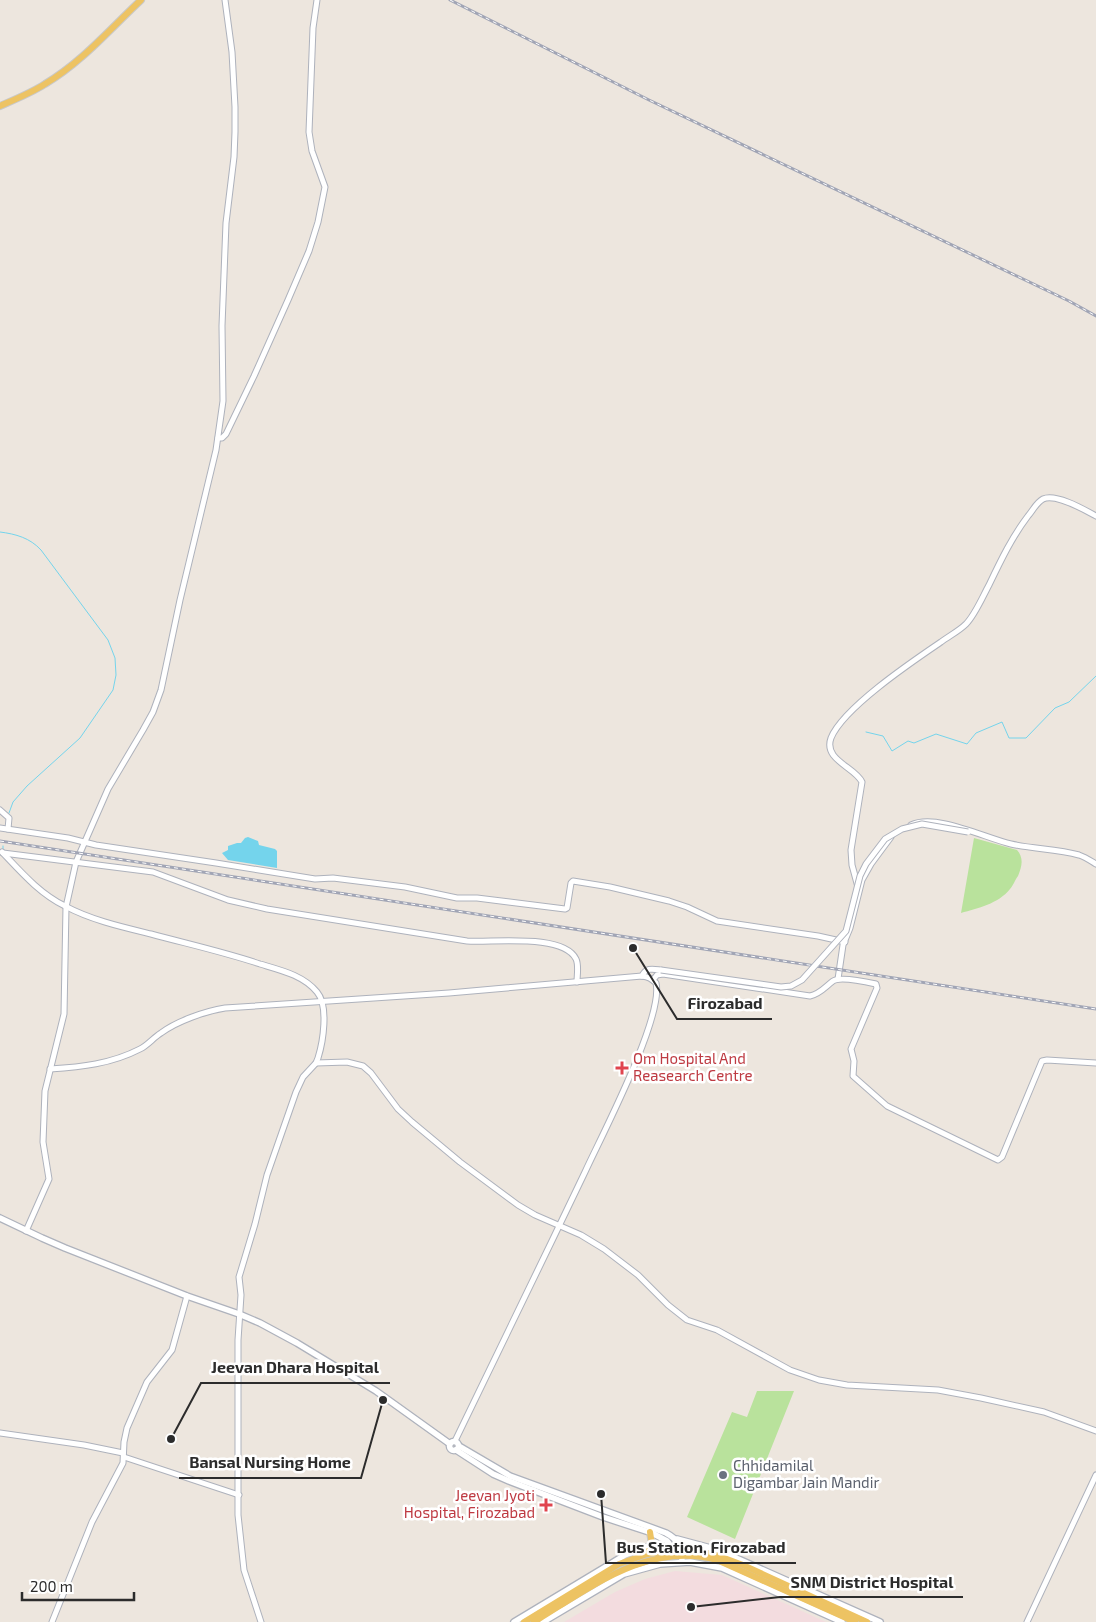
<svg xmlns="http://www.w3.org/2000/svg" width="1096" height="1622" font-family="'Exo 2',sans-serif">
	<style>
		.medical { fill: #f3dcdf }
		.green { fill: #b9e29c }
		.water { fill: #74d4ec }
		.lines { fill: none; stroke-linecap: round; stroke-linejoin: round }
		.stream { stroke: #74d4ec; stroke-width: 1 }
		.tertiary-casing { stroke: #aeb2bc; stroke-width: 7 }
		.secondary-casing { stroke: #aeb2bc; stroke-width: 8 }
		.primary-casing { stroke: #c8c8c8; stroke-width: 8 }
		.tertiary { stroke: #fff; stroke-width: 5 }
		.secondary { stroke: #fff; stroke-width: 5.5 }
		.primary { stroke: #edc363; stroke-width: 6 }
		.rail-casing { stroke: #a1a5b5; stroke-width: 3 }
		.rail { stroke: #fff; stroke-width: 1; stroke-dasharray: 4; stroke-linecap: butt }
		.tertiary-bridge-casing { stroke: #aeb2bc; stroke-width: 7; stroke-linecap: butt }
		.tertiary-bridge { stroke: #fff; stroke-width: 5 }
		.health-dot { fill: #e0444e; stroke: #fff; stroke-width: 2 }
		.worship-dot { fill: #6b7280; stroke: #fff; stroke-width: 2 }
		.labels { text-anchor: middle; stroke-width: 5; stroke-linejoin: round; paint-order: stroke }
		.health-label { font-size: 15px; fill: #be3a42; stroke: #fff; text-anchor: start }
		.worship-label { font-size: 15px; fill: #5b616d; stroke: #fff; text-anchor: start }
		.leader { fill: none; stroke: #2c2c2c; stroke-width: 2 }
		.callout-dot { fill: #2c2c2c; stroke: #fff; stroke-width: 2 }
		.callout-label { font-size: 16px; text-anchor: middle; font-weight: bold; fill: #2c2c2c; stroke: #fff; stroke-width: 5; stroke-linejoin: round; paint-order: stroke }
	</style>
	<rect width="100%" height="100%" fill="#ede6de"/>
	<path class="medical" d="M 675,1571 L 722,1575 L 826,1622 L 564,1622 L 615,1592 L 645,1579 Z"/>
	<g class="green">
		<path d="M 974,838 L 1017,850 C 1024,858 1022,866 1018,876 C 1015,880 1013,886 1010,889 C 998,904 978,908 961,913 Z"/>
		<path d="M 757,1391 L 794,1391 L 735,1539 L 687,1517 L 732,1412 L 747,1417 Z"/>
	</g>
	<path class="water" d="M 248,837 L 258,841 L 259,845 L 275,849 L 277,851 L 277,868 L 228,860 L 222,853 L 228,850 L 228,846 L 237,843 L 241,843 L 245,838 Z"/>
	<g class="lines">
		<g class="stream">
			<path d="M 0,532 C 16,534 30,538 41,550 L 108,640 L 115,658 L 116,675 L 113,690 L 80,738 L 27,786 L 13,802 L 9,813"/>
			<path d="M 866,732 L 883,736 L 892,751 L 908,741 L 914,743 L 936,734 L 967,744 L 976,733 L 1002,722 L 1009,738 L 1026,738 L 1055,708 L 1069,702 L 1096,676"/>
			<path d="M 3,849 L 3,846"/>
		</g>
		<defs>
			<g id="tertiary">
				<path d="M 218,438 L 222,438 L 226,434 L 254,376 L 288,300 L 309,251 L 318,222 L 325,187 L 312,151 L 309,132 L 313,28 L 317,0"/>
				<path d="M 0,810 L 9,818 L 8,829"/>
				<path d="M 911,825 C 936,813 985,838 1011,844 C 1033,849 1057,849 1079,855 C 1085,857 1091,861 1096,864"/>
				<path d="M 0,828 L 68,838 L 96,845 L 216,863 L 315,879 L 333,878 L 405,887 L 457,898 L 477,898 L 565,909 L 567,908 L 571,883 L 573,881 L 610,887 L 669,901 L 687,907 L 717,921 L 818,936 L 845,942"/>
				<path d="M 2,852 C 21,872 40,894 65,906 C 91,920 122,927 151,934 C 188,944 224,952 260,964 C 280,970 303,975 317,992 C 329,1006 323,1042 318,1058 L 316,1063 L 303,1077 L 296,1092 L 267,1175 L 255,1224 L 239,1277 L 241,1295 L 238,1340 L 238,1515 L 244,1570 L 261,1622"/>
				<path d="M 3,853 L 153,872 L 228,900 L 267,909 L 467,941 C 491,943 563,933 576,959 C 579,965 577,975 577,982"/>
				<path d="M 858,887 L 852,865 L 851,850 L 862,782 C 855,767 823,760 831,738 C 843,708 913,661 941,642 C 949,636 959,631 966,624 C 975,615 983,596 989,585 C 1001,560 1012,537 1028,516 C 1033,510 1037,502 1043,499 C 1056,493 1085,510 1096,516"/>
				<path d="M 642,976 C 646,967 653,969 661,970"/>
				<path d="M 838,979 L 843,945 L 850,928 L 862,880 L 871,864 L 891,837"/>
				<path d="M 653,980 L 657,975 L 663,974 L 810,996 C 820,994 825,987 833,981 C 840,976 867,982 876,984 L 877,988 L 851,1049 L 854,1061 L 853,1076 L 887,1106 L 998,1160 L 1002,1157 L 1042,1061 L 1047,1060 L 1096,1063"/>
				<path d="M 316,1063 L 347,1062 L 363,1066 L 371,1073 L 398,1109 L 412,1122 L 460,1162 L 518,1205 L 535,1215 L 581,1235 L 604,1249 L 638,1275 L 668,1305 L 687,1320 L 717,1330 L 790,1370 L 819,1380 L 847,1385 L 938,1390 L 981,1398 L 1044,1412 L 1096,1431"/>
				<path d="M 50,1069 C 81,1067 111,1064 140,1049 C 148,1045 153,1038 161,1033 C 177,1021 206,1011 225,1008 L 449,993 L 642,976 C 648,977 651,978 656,983 C 664,1017 601,1137 585,1172 C 542,1262 498,1352 455,1441"/>
				<path d="M 26,1231 L 49,1179 L 43,1142 L 45,1091 L 64,1014 L 66,907 L 76,862 L 108,789 L 143,730 L 153,712 L 161,690 L 180,600 L 216,450 L 223,401 L 222,326 L 226,223 L 234,157 L 235,132 L 235,107 L 232,52 L 225,0"/>
				<path d="M 0,1433 L 84,1445 L 123,1453"/>
				<path d="M 124,1457 L 239,1495"/>
				<path d="M 52,1622 L 92,1522 L 123,1463 L 124,1442 L 127,1428 L 147,1382 L 172,1350 L 187,1296"/>
				<path d="M 1027,1622 L 1096,1475"/>
			</g>
			<g id="secondary">
				<path d="M 0,1218 L 42,1238 L 65,1248 L 187,1296 L 239,1314 L 260,1323 L 297,1343 L 376,1391 L 450,1444"/>
				<circle cx="454" cy="1446" r="4.5"/>
				<path d="M 459,1446 L 510,1476 L 666,1533 C 679,1540 681,1546 682,1560"/>
				<path d="M 456,1450 L 493,1474 L 509,1481 L 603,1517 L 652,1533 L 667,1541 L 673,1549 L 674,1553"/>
				<path d="M 677,1539 L 718,1550 L 880,1622"/>
				<path d="M 514,1622 L 612,1563 L 625,1555 L 652,1545"/>
				<path d="M 543,1622 L 624,1574 L 660,1564 L 690,1562 L 722,1568 L 842,1622"/>
			</g>
			<g id="primary">
				<path d="M 0,106 C 16,99 31,93 45,84 C 82,62 110,29 141,0"/>
				<path d="M 647,1554 L 652,1545 L 650,1532"/>
				<path d="M 524,1622 L 619,1564 L 647,1554 L 682,1549 L 697,1551 L 719,1556 L 743,1565 L 867,1622"/>
				<path d="M 534,1622 C 590,1588 648,1541 717,1560 L 855,1622"/>
			</g>
		</defs>
		<use href="#tertiary" class="tertiary-casing"/>
		<use href="#secondary" class="secondary-casing"/>
		<use href="#primary" class="primary-casing"/>
		<use href="#tertiary" class="tertiary"/>
		<use href="#secondary" class="secondary"/>
		<use href="#primary" class="primary"/>
		<defs>
			<g id="rail">
				<path d="M 450,0 L 649,100 L 1069,301 L 1096,316"/>
				<path d="M 0,841 L 1096,1009"/>
			</g>
		</defs>
		<use href="#rail" class="rail-casing"/>
		<use href="#rail" class="rail"/>
		<defs>
			<path id="tertiary-bridge" d="M 661,970 L 781,987 L 791,986 L 802,980 L 846,931 L 860,876 L 866,864 L 885,839 L 902,829 L 922,824 L 968,832"/>
		</defs>
		<use href="#tertiary-bridge" class="tertiary-bridge-casing"/>
		<use href="#tertiary-bridge" class="tertiary-bridge"/>
	</g>
	<g class="health-dot">
		<path d="M619.5 1060.5h5v5h5v5h-5v5h-5v-5h-5v-5h5z"/>
		<path d="M543.5 1497.5h5v5h5v5h-5v5h-5v-5h-5v-5h5z"/>
	</g>
	<circle class="worship-dot" cx="723" cy="1475" r="5"/>
	<g class="labels">
		<g class="health-label">
			<text x="633" y="1064">Om Hospital And<tspan x="633" dy="17">Reasearch Centre</tspan></text>
			<text x="535" y="1501" text-anchor="end">Jeevan Jyoti<tspan x="535" dy="17">Hospital, Firozabad</tspan></text>
		</g>
		<g class="worship-label">
			<text x="733" y="1471">Chhidamilal<tspan x="733" dy="17">Digambar Jain Mandir</tspan></text>
		</g>
	</g>
	<path class="leader" d="M633 948L677 1019H772M171 1439L201 1383H390M383 1400L361 1478H179M601 1494L606 1563H796M691 1607L780 1597H963"/>
	<g class="callout-dot">
		<circle cx="633" cy="948" r="5"/>
		<circle cx="171" cy="1439" r="5"/>
		<circle cx="383" cy="1400" r="5"/>
		<circle cx="601" cy="1494" r="5"/>
		<circle cx="691" cy="1607" r="5"/>
	</g>
	<g class="callout-label">
		<text x="725" y="1009">Firozabad</text>
		<text x="295" y="1373">Jeevan Dhara Hospital</text>
		<text x="270" y="1468">Bansal Nursing Home</text>
		<text x="701" y="1553">Bus Station, Firozabad</text>
		<text x="872" y="1588">SNM District Hospital</text>
	</g>
	<path d="M22 1592v8h112v-8" fill="none" stroke="#2c2c2c" stroke-width="2.5"/>
	<text x="30" y="1592" font-size="15" fill="#2c2c2c" stroke="#ffffff" stroke-width="4" paint-order="stroke">200 m</text>
</svg>
